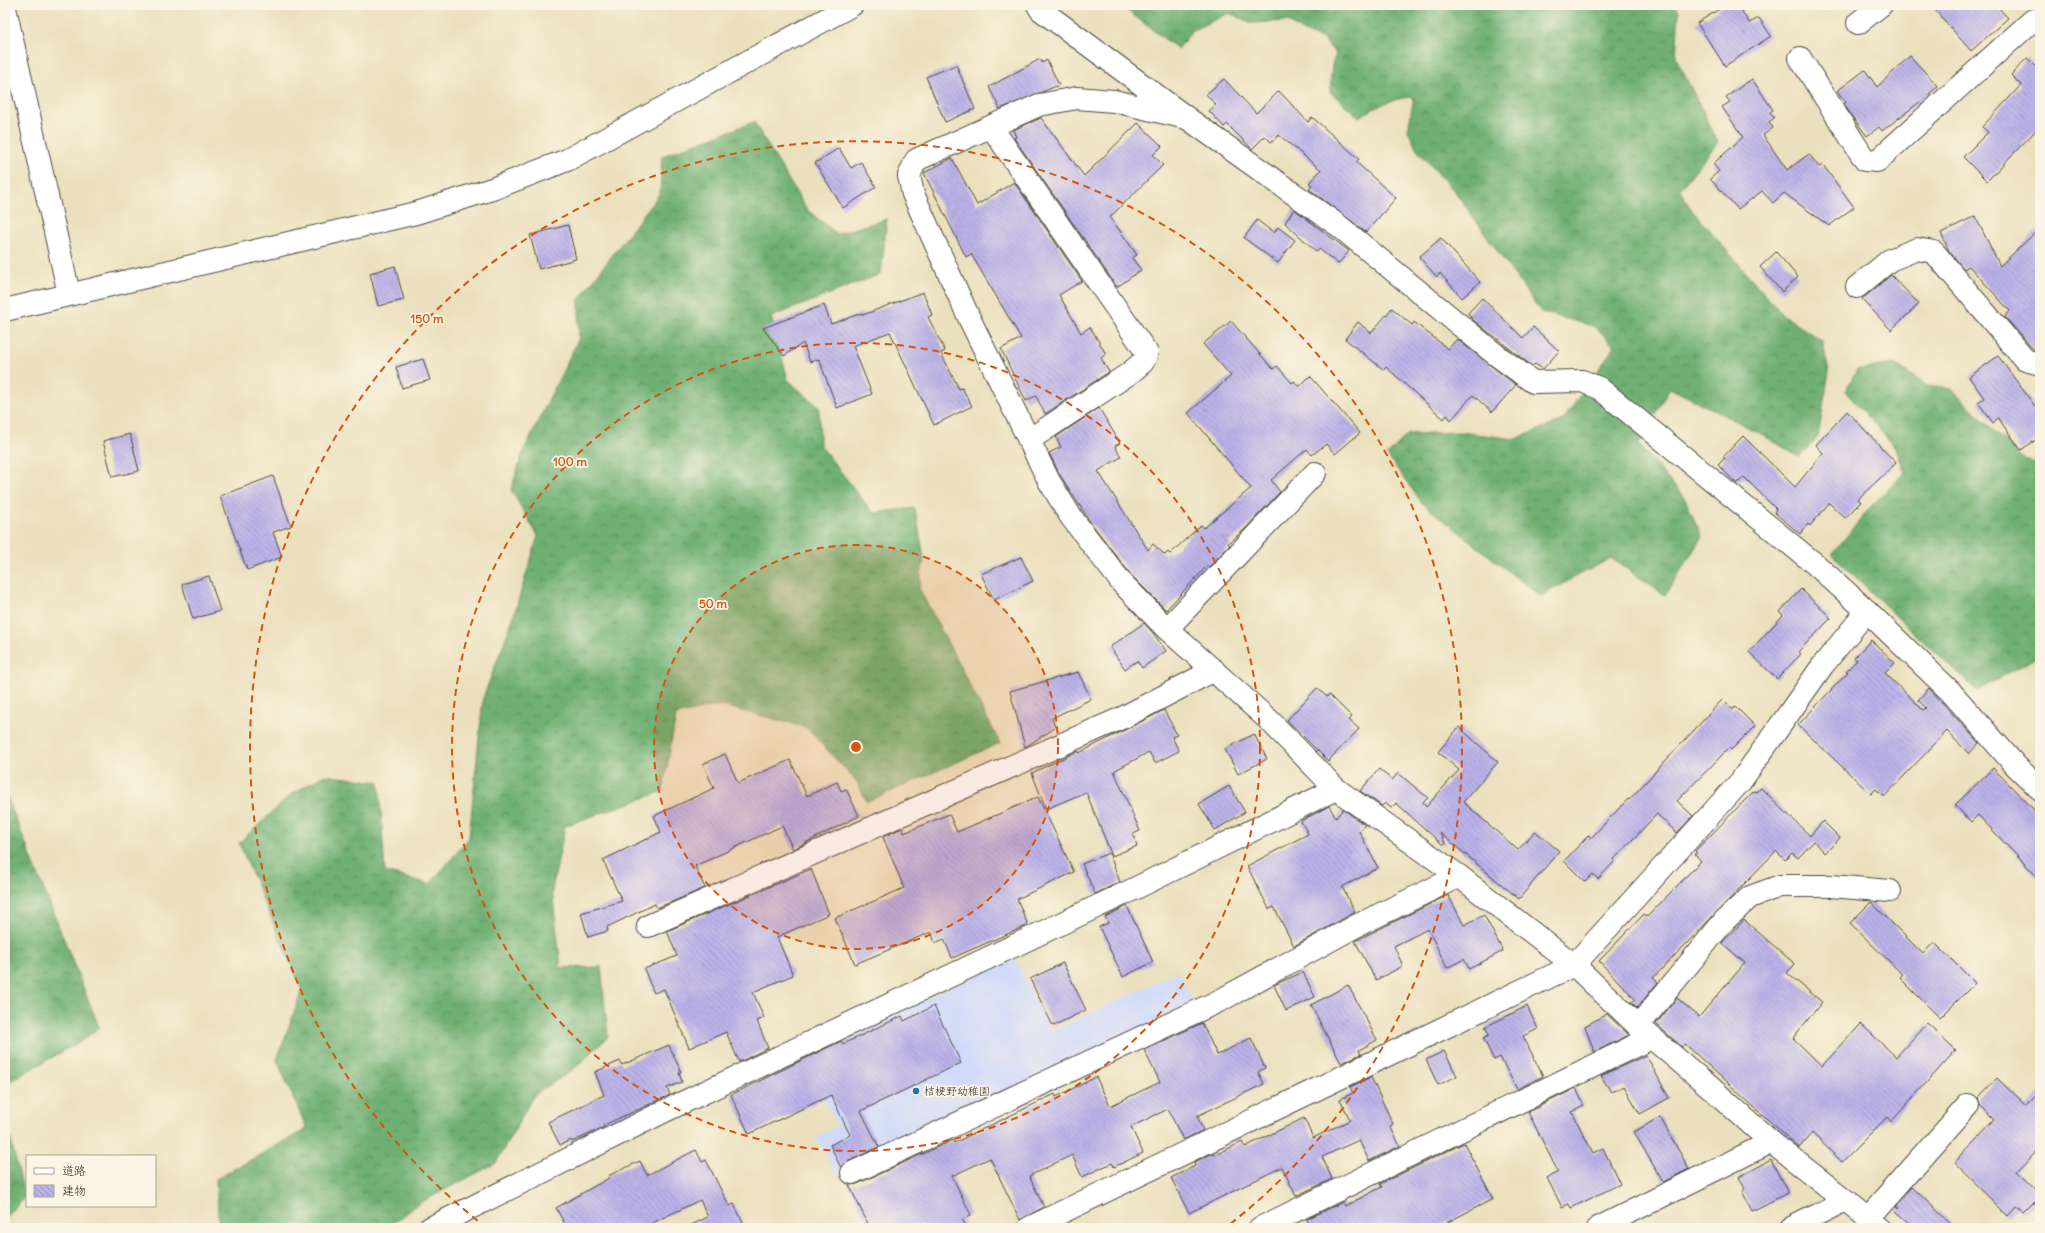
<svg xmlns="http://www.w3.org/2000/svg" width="2045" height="1233" font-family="Delius,'Klee One',sans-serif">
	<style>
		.built { fill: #d0daf9 }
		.forest { fill: url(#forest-crowns); stroke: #4d6e4e }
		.building { fill: url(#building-back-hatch) }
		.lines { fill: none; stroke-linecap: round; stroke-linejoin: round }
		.street-casing { stroke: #484641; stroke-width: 24 }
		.street { stroke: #fff; stroke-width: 22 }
		.ring { fill: none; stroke: #d5540f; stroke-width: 2; stroke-dasharray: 7 5 }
		.poi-dot { fill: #1f6fb2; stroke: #fcf5e5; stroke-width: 1.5 }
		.labels { text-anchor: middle; stroke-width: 3.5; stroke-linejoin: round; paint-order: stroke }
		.poi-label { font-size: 11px; fill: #2b2b2b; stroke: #fcf5e5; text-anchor: start }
		.centre { fill: #d5540f; stroke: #fcf5e5; stroke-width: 2 }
		.ring-label { font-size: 12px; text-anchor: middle; font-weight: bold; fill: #d5540f; stroke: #fcf5e5; stroke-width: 3.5; stroke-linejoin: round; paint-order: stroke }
	</style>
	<defs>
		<pattern id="forest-crowns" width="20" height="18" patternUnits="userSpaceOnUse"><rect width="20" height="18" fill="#6fb072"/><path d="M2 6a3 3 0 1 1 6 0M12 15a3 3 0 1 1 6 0" fill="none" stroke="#5b8f5e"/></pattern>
		<pattern id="building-back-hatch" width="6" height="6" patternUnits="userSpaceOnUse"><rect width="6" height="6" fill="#bbb2e9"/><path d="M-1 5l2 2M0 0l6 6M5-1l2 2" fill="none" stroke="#9891bd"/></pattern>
	</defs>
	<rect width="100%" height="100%" fill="#fcf5e5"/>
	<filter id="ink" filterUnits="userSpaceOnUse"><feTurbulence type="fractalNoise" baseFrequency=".025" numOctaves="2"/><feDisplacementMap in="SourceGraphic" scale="8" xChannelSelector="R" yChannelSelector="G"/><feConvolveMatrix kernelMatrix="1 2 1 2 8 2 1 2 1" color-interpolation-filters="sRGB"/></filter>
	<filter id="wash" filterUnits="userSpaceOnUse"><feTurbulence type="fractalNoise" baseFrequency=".012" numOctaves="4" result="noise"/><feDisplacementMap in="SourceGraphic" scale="16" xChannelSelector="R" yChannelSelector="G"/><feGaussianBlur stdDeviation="0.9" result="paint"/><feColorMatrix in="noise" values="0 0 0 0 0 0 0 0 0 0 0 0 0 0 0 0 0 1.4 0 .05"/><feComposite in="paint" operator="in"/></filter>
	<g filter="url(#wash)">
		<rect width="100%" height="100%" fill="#ebe0bd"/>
		<path class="built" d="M 1014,957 L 1051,1032 L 1178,972 L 1195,1004 L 836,1174 L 816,1137 L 838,1126 L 802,1057 Z"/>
		<g class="forest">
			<path d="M 1120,5 L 1675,5 L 1679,11 L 1676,58 L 1718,142 L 1680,189 L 1690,208 L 1783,315 L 1822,341 L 1829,372 L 1818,437 L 1799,457 L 1756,431 L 1670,388 L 1639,445 L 1685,499 L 1702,537 L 1665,595 L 1611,558 L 1540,596 L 1422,503 L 1387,455 L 1408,434 L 1459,432 L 1516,439 L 1563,420 L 1615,346 L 1593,326 L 1541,312 L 1457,194 L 1418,151 L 1408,130 L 1414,97 C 1391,98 1378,106 1359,117 L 1330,92 L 1332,65 L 1336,54 L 1322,38 L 1304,32 L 1287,21 L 1252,23 L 1229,13 L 1193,30 L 1178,49 Z"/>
			<path d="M 754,122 L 806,209 L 837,234 L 887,219 L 881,274 L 771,317 L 788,380 L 819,407 L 820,445 L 873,513 L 915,508 L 924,558 L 919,588 L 1000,743 L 867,802 L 857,782 L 806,727 L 719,705 L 676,715 L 663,791 L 565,826 L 552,890 L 561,968 L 601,967 L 608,1037 L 574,1069 L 534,1095 L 496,1163 L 416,1205 L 387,1228 L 219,1228 L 216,1179 L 307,1129 L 277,1060 L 302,990 L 239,843 L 291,795 L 324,775 L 379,782 L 385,872 L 430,884 L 469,838 L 483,698 L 512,621 L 538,536 L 511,490 L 523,452 L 579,338 L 579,299 L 660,193 L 662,156 Z"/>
			<path d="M 1895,364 L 1927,386 L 1952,389 L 2022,458 L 2040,465 L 2040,655 L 1977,691 L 1899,619 L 1832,554 L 1873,504 L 1905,472 L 1895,447 L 1845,391 L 1857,370 Z"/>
			<path d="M 5,792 L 99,1027 L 83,1040 L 5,1084 Z"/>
			<path d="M 5,1117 L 25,1197 L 5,1219 Z"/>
		</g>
		<g id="blocks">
			<g class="building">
				<path d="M 1726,5 L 1738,5 L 1749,23 L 1759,18 L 1771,36 L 1725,66 L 1697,23 Z"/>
				<path d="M 1931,5 L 1996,5 L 2008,18 L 1971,51 Z"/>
				<path d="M 1910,56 L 1938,86 L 1921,101 L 1882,131 L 1879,127 L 1867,136 L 1851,115 L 1844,104 L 1846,102 L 1837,91 L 1865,70 L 1877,87 Z"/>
				<path d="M 2027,58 L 2037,68 L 2040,65 L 2040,126 L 1987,181 L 1963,157 L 1988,132 L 1982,127 L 2021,85 L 2011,75 Z"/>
				<path d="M 1040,59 L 1042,63 L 1047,60 L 1059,85 L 1000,109 L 989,87 Z"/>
				<path d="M 956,65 L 975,109 L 945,122 L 926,77 Z"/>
				<path d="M 1224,79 L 1256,113 L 1279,91 L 1308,122 L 1312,117 L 1359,159 L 1356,162 L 1396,198 L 1366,232 L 1309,189 L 1312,185 L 1309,183 L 1321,170 L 1279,135 L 1271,142 L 1265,136 L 1252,149 L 1227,124 L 1224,127 L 1209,111 L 1216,105 L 1206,94 Z"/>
				<path d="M 1752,79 L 1773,110 L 1770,112 L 1774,118 L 1769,122 L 1773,128 L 1763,135 L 1787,170 L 1809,154 L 1819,167 L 1823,165 L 1854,207 L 1829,226 L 1784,193 L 1773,203 L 1762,191 L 1738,209 L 1710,179 L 1719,171 L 1713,164 L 1743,137 L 1722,107 L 1730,102 L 1726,97 Z"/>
				<path d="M 1041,118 L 1084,176 L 1138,123 L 1162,146 L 1153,155 L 1163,165 L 1110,217 L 1137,255 L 1132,258 L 1141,270 L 1117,287 L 1014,138 L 1016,137 L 1013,130 Z"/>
				<path d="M 839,148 L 851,168 L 861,162 L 876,187 L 843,208 L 815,163 Z"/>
				<path d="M 952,158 L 977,205 L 1014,182 L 1082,281 L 1059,295 L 1081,333 L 1090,327 L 1106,354 L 1101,358 L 1109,372 L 1045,414 L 1036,396 L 1026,401 L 1001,349 L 1021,338 L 971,254 L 966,257 L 924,173 Z"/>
				<path d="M 1294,209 L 1349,251 L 1338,264 L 1319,249 L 1317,252 L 1285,223 Z"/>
				<path d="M 1975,216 L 2000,266 L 2040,228 L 2040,349 L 2035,350 L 2031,347 L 2005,317 L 2010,311 L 1969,266 L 1964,269 L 1949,251 L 1941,233 Z"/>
				<path d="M 1257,220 L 1274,233 L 1278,227 L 1295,240 L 1278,263 L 1244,238 Z"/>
				<path d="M 568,225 L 576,259 L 539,269 L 530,235 Z"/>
				<path d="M 1441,238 L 1480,282 L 1462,298 L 1440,273 L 1437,277 L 1419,257 Z"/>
				<path d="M 1776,252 L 1798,277 L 1782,292 L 1760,267 Z"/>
				<path d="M 395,266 L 404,300 L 378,306 L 370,273 Z"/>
				<path d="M 1891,275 L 1919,304 L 1891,330 L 1862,299 Z"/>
				<path d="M 923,292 L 932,315 L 928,317 L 945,351 L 941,353 L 959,389 L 962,388 L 972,406 L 934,425 L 890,332 L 853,346 L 872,394 L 837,408 L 819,359 L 810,362 L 803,343 L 784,356 L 763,328 L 824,305 L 831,324 L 862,313 L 863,315 Z"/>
				<path d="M 1482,298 L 1523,338 L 1533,327 L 1559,351 L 1543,369 L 1535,364 L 1532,366 L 1473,320 L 1468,313 Z"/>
				<path d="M 1392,308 L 1412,325 L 1414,322 L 1448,349 L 1457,339 L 1516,385 L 1492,412 L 1473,395 L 1451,420 L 1447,415 L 1444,419 L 1386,367 L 1384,370 L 1345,339 L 1358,322 L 1371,333 Z"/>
				<path d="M 1231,321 L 1273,369 L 1277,366 L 1292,383 L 1294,381 L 1299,387 L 1310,376 L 1360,433 L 1335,454 L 1326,444 L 1312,455 L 1307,449 L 1271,480 L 1280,492 L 1243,531 L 1228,543 L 1230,545 L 1209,567 L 1207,566 L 1166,610 L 1131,575 L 1091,523 L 1060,475 L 1049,453 L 1061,447 L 1056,437 L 1099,408 L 1120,443 L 1115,446 L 1121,457 L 1098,471 L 1148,550 L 1153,544 L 1165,555 L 1168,552 L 1170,554 L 1201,525 L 1204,528 L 1251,488 L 1188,413 L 1231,376 L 1203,344 Z"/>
				<path d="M 1998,356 L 2040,413 L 2040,437 L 2021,450 L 1998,418 L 1993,423 L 1978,402 L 1984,398 L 1969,377 Z"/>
				<path d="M 423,359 L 430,380 L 402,388 L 396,367 Z"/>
				<path d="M 1847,411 L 1896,463 L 1858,499 L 1861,502 L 1845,518 L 1829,503 L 1810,526 L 1808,524 L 1800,534 L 1774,512 L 1776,509 L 1744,477 L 1737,484 L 1718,465 L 1725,458 L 1723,457 L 1743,436 L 1795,487 L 1823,453 L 1816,445 Z"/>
				<path d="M 130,434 L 139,471 L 112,477 L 103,441 Z"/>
				<path d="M 273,476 L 291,526 L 273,532 L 282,557 L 247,570 L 220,496 Z"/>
				<path d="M 1021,557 L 1033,581 L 994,600 L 981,574 Z"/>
				<path d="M 209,576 L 220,611 L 193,619 L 182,584 Z"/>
				<path d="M 1801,589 L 1831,618 L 1798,652 L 1801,654 L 1777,679 L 1749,652 L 1783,615 L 1780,612 Z"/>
				<path d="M 1144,623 L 1153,633 L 1166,651 L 1142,668 L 1137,661 L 1125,669 L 1110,647 Z"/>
				<path d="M 1871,640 L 1895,663 L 1885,673 L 1923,710 L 1926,708 L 1918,700 L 1929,688 L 1979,743 L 1969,754 L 1947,731 L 1884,797 L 1876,789 L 1871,794 L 1798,725 L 1848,672 L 1846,671 L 1857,660 L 1854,658 Z"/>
				<path d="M 1078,672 L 1091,699 L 1052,718 L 1055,728 L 1025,747 L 1010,691 Z"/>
				<path d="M 1317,688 L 1327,697 L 1329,694 L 1352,717 L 1349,720 L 1359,729 L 1328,761 L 1287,720 Z"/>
				<path d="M 1723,699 L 1733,709 L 1735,706 L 1755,726 L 1731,750 L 1729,748 L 1677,801 L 1693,816 L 1677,833 L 1657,814 L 1614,859 L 1615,861 L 1598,879 L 1593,874 L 1585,882 L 1564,861 L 1589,835 L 1591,838 L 1628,799 L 1629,800 Z"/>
				<path d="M 1164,710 L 1177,735 L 1172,737 L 1179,751 L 1155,763 L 1149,752 L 1114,771 L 1140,831 L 1133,834 L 1137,846 L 1112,856 L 1086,792 L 1046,809 L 1032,773 L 1078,751 L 1079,753 Z"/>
				<path d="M 1459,727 L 1498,762 L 1463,802 L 1518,850 L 1535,831 L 1559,851 L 1519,899 L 1440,833 L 1445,843 L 1443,845 L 1396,803 L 1391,808 L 1385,803 L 1382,806 L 1360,791 L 1379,769 L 1392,780 L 1398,773 L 1428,798 L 1423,802 L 1426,807 L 1459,770 L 1438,752 Z"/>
				<path d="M 1254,734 L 1267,759 L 1238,774 L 1225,749 Z"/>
				<path d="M 725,754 L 738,783 L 790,760 L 807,796 L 837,782 L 841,791 L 846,789 L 859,816 L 793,849 L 782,826 L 695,866 L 705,888 L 657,908 L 655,904 L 607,927 L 608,931 L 588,937 L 581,913 L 622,901 L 603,860 L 661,832 L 654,816 L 714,788 L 703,764 Z"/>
				<path d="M 1993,768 L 2040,816 L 2040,880 L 1978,815 L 1971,822 L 1955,805 Z"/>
				<path d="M 1229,786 L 1245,812 L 1215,830 L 1199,804 Z"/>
				<path d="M 1761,788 L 1810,836 L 1823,821 L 1840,838 L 1825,853 L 1814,841 L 1798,858 L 1792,853 L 1785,860 L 1776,851 L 1653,978 L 1658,982 L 1637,1008 L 1631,1002 L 1636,1000 L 1599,961 L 1644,914 L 1647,917 L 1701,861 L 1695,854 L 1697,853 L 1695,851 L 1754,791 L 1756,792 Z"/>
				<path d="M 1038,797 L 1074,872 L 1017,899 L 1028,925 L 952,958 L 944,939 L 935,943 L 931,932 L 855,964 L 835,918 L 904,888 L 883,837 L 902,828 L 904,833 L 949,814 L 957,832 Z"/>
				<path d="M 1329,806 L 1336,818 L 1343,809 L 1365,825 L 1359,831 L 1378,868 L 1342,887 L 1355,912 L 1294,946 L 1274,907 L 1269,909 L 1247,866 L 1308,834 L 1301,821 Z"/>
				<path d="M 1109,853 L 1120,882 L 1095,894 L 1082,864 Z"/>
				<path d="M 811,869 L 829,914 L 777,937 L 793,975 L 753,992 L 764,1018 L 757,1021 L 768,1048 L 739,1062 L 726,1032 L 689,1048 L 664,989 L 654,993 L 644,969 L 677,956 L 667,931 Z"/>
				<path d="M 1448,895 L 1464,925 L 1484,915 L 1503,951 L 1469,969 L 1464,959 L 1447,968 L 1428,929 L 1394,946 L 1403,966 L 1376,980 L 1355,941 Z"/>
				<path d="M 1871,902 L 1923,954 L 1934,942 L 1975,983 L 1940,1018 L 1900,978 L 1903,975 L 1850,923 Z"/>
				<path d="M 1127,906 L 1153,962 L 1123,977 L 1099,927 L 1108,923 L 1105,917 Z"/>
				<path d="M 1744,920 L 1795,964 L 1787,973 L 1822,1002 L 1793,1038 L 1822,1066 L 1861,1024 L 1896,1057 L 1927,1023 L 1956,1050 L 1891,1122 L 1887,1117 L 1842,1162 L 1812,1133 L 1799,1148 L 1685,1044 L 1682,1047 L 1656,1024 L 1677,998 L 1699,1017 L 1745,963 L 1722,943 Z"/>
				<path d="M 1063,963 L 1086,1010 L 1053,1026 L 1030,979 Z"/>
				<path d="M 1303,972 L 1315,997 L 1286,1011 L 1274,985 Z"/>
				<path d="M 1348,985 L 1377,1040 L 1359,1050 L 1361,1054 L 1341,1063 L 1311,1005 Z"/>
				<path d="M 934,1006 L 961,1063 L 861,1111 L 879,1147 L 847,1162 L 841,1168 L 830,1145 L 850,1135 L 831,1095 L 749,1134 L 731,1095 L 841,1041 L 843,1044 L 902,1016 L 904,1021 Z"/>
				<path d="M 1527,1006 L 1538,1029 L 1523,1036 L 1543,1076 L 1517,1089 L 1500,1057 L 1494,1060 L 1483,1038 L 1489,1035 L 1485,1027 Z"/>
				<path d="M 1607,1014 L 1629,1035 L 1594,1052 L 1585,1026 Z"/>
				<path d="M 1202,1023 L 1217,1055 L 1251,1038 L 1265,1068 L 1258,1072 L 1264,1084 L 1197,1116 L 1203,1130 L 1183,1140 L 1168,1109 L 1131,1127 L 1143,1153 L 1114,1167 L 1112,1163 L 1082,1177 L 1072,1155 L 1029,1176 L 1044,1207 L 1020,1220 L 990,1158 L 952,1176 L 971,1215 L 962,1219 L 967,1228 L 870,1228 L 849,1185 L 857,1184 L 953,1140 L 954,1143 L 1055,1094 L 1056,1097 L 1096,1077 L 1110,1106 L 1160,1082 L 1144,1050 Z"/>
				<path d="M 669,1045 L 681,1072 L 679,1073 L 682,1082 L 667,1088 L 670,1095 L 604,1125 L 604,1127 L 572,1142 L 571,1140 L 560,1145 L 548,1122 L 604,1095 L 595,1072 L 620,1061 L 622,1065 Z"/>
				<path d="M 1444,1051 L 1457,1076 L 1438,1085 L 1426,1060 Z"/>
				<path d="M 1646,1055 L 1669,1098 L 1640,1114 L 1624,1086 L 1611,1092 L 1601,1076 Z"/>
				<path d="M 1371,1077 L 1393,1124 L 1390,1126 L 1400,1146 L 1369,1161 L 1359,1140 L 1322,1157 L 1332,1179 L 1296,1196 L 1282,1167 L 1189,1213 L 1171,1178 L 1195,1166 L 1194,1162 L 1214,1153 L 1215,1155 L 1242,1142 L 1245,1147 L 1304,1118 L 1313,1138 L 1350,1120 L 1340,1099 L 1353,1093 L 1350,1087 Z"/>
				<path d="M 1997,1078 L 2026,1106 L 2040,1092 L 2040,1146 L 2016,1171 L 2040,1194 L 2040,1198 L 2024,1214 L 2017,1208 L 2009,1217 L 1954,1163 L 1995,1120 L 1980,1105 L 1978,1098 Z"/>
				<path d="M 1576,1088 L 1584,1106 L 1572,1112 L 1593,1153 L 1603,1148 L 1620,1184 L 1571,1208 L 1569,1204 L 1562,1207 L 1547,1178 L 1558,1172 L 1528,1112 Z"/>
				<path d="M 1660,1117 L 1689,1169 L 1663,1182 L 1634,1132 Z"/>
				<path d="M 1464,1143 L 1493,1199 L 1436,1228 L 1302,1228 L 1309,1224 L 1307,1219 L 1343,1202 L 1345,1206 L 1382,1187 L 1380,1184 Z"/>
				<path d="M 696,1150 L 702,1162 L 706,1160 L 729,1206 L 734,1204 L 746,1228 L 685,1228 L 708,1217 L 700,1200 L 642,1228 L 567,1228 L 556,1208 L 609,1178 L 608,1176 L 640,1161 L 647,1175 Z"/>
				<path d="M 1771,1160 L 1788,1193 L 1752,1211 L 1742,1191 L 1745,1189 L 1739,1177 Z"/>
				<path d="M 1912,1187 L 1955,1228 L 1917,1228 L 1896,1210 L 1899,1207 L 1896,1205 Z"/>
			</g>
		</g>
	</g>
	<g filter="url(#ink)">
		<use href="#blocks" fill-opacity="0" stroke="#484641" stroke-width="1"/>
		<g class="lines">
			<defs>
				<g id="street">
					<path d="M 1038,5 L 1041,10 L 1187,118 L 1339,226 L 1495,354 L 1533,382 L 1582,381 L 1599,388 L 1815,564 L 1867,611 L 1950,691 L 2016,766 L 2040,789"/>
					<path d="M 5,8 L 69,294"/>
					<path d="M 1858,23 L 1881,5"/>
					<path d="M 1800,58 L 1865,160 L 1877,161 L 2033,20"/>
					<path d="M 1187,118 L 1114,101 L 1077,98 L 1039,105 L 916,160 L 909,176 L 913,194 L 970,320 L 1049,481 L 1071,517 L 1122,583 L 1167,629 L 1270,721 L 1336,789 L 1459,876 L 1574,965 L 1638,1026 L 1710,1087 L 1771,1142 L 1881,1228"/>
					<path d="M 992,128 L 1147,353 L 1143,362 L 1130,373 L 1029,440"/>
					<path d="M 1857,287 L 1890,260 L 1917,249 L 1934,252 L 2025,360 L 2036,363 L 2040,361"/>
					<path d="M 5,310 L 416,213 L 492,189 L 567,160 L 852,5"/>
					<path d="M 1167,629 L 1315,473"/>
					<path d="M 648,926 L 1124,717 L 1214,670"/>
					<path d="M 1638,1026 L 1724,921 L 1750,897 L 1780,886 L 1831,886 L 1890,891"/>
					<path d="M 852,1173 L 1221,1000 L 1356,926 L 1459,876"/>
					<path d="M 1868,1218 L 1968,1105"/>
					<path d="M 430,1228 L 667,1110 L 1134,889 L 1336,789"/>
					<path d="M 1029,1228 L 1574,965 L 1741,781 L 1823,665 L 1867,611"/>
					<path d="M 1260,1228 L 1651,1038"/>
					<path d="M 1598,1228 L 1771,1142"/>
					<path d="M 1791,1228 L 1846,1201"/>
				</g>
			</defs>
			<use href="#street" class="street-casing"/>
			<use href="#street" class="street"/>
		</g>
	</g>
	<circle cx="856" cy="747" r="202" fill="#d5540f" fill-opacity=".12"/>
	<g class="ring">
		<circle cx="856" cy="747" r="202"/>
		<circle cx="856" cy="747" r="404"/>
		<path d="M487 1228A606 606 0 1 1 1225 1228"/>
	</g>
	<circle class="poi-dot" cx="916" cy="1091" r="4"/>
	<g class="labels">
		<g class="poi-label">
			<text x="924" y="1095">桔梗野幼稚園</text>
		</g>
	</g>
	<circle cx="856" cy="747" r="6" class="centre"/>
	<g class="ring-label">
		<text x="427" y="323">150 m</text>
		<text x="570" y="466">100 m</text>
		<text x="713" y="608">50 m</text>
	</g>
	<rect width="2045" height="1233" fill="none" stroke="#fcf5e5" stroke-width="20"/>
	<rect x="26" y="1155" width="130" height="52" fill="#fcf5e5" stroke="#a8a49b"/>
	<rect x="34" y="1168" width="20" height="6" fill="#ffffff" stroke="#a8a49b"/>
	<text x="62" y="1175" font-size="12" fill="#2b2b2b">道路</text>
	<rect x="34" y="1185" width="20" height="12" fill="url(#building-back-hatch)" stroke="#a8a49b"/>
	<text x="62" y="1195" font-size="12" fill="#2b2b2b">建物</text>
</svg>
